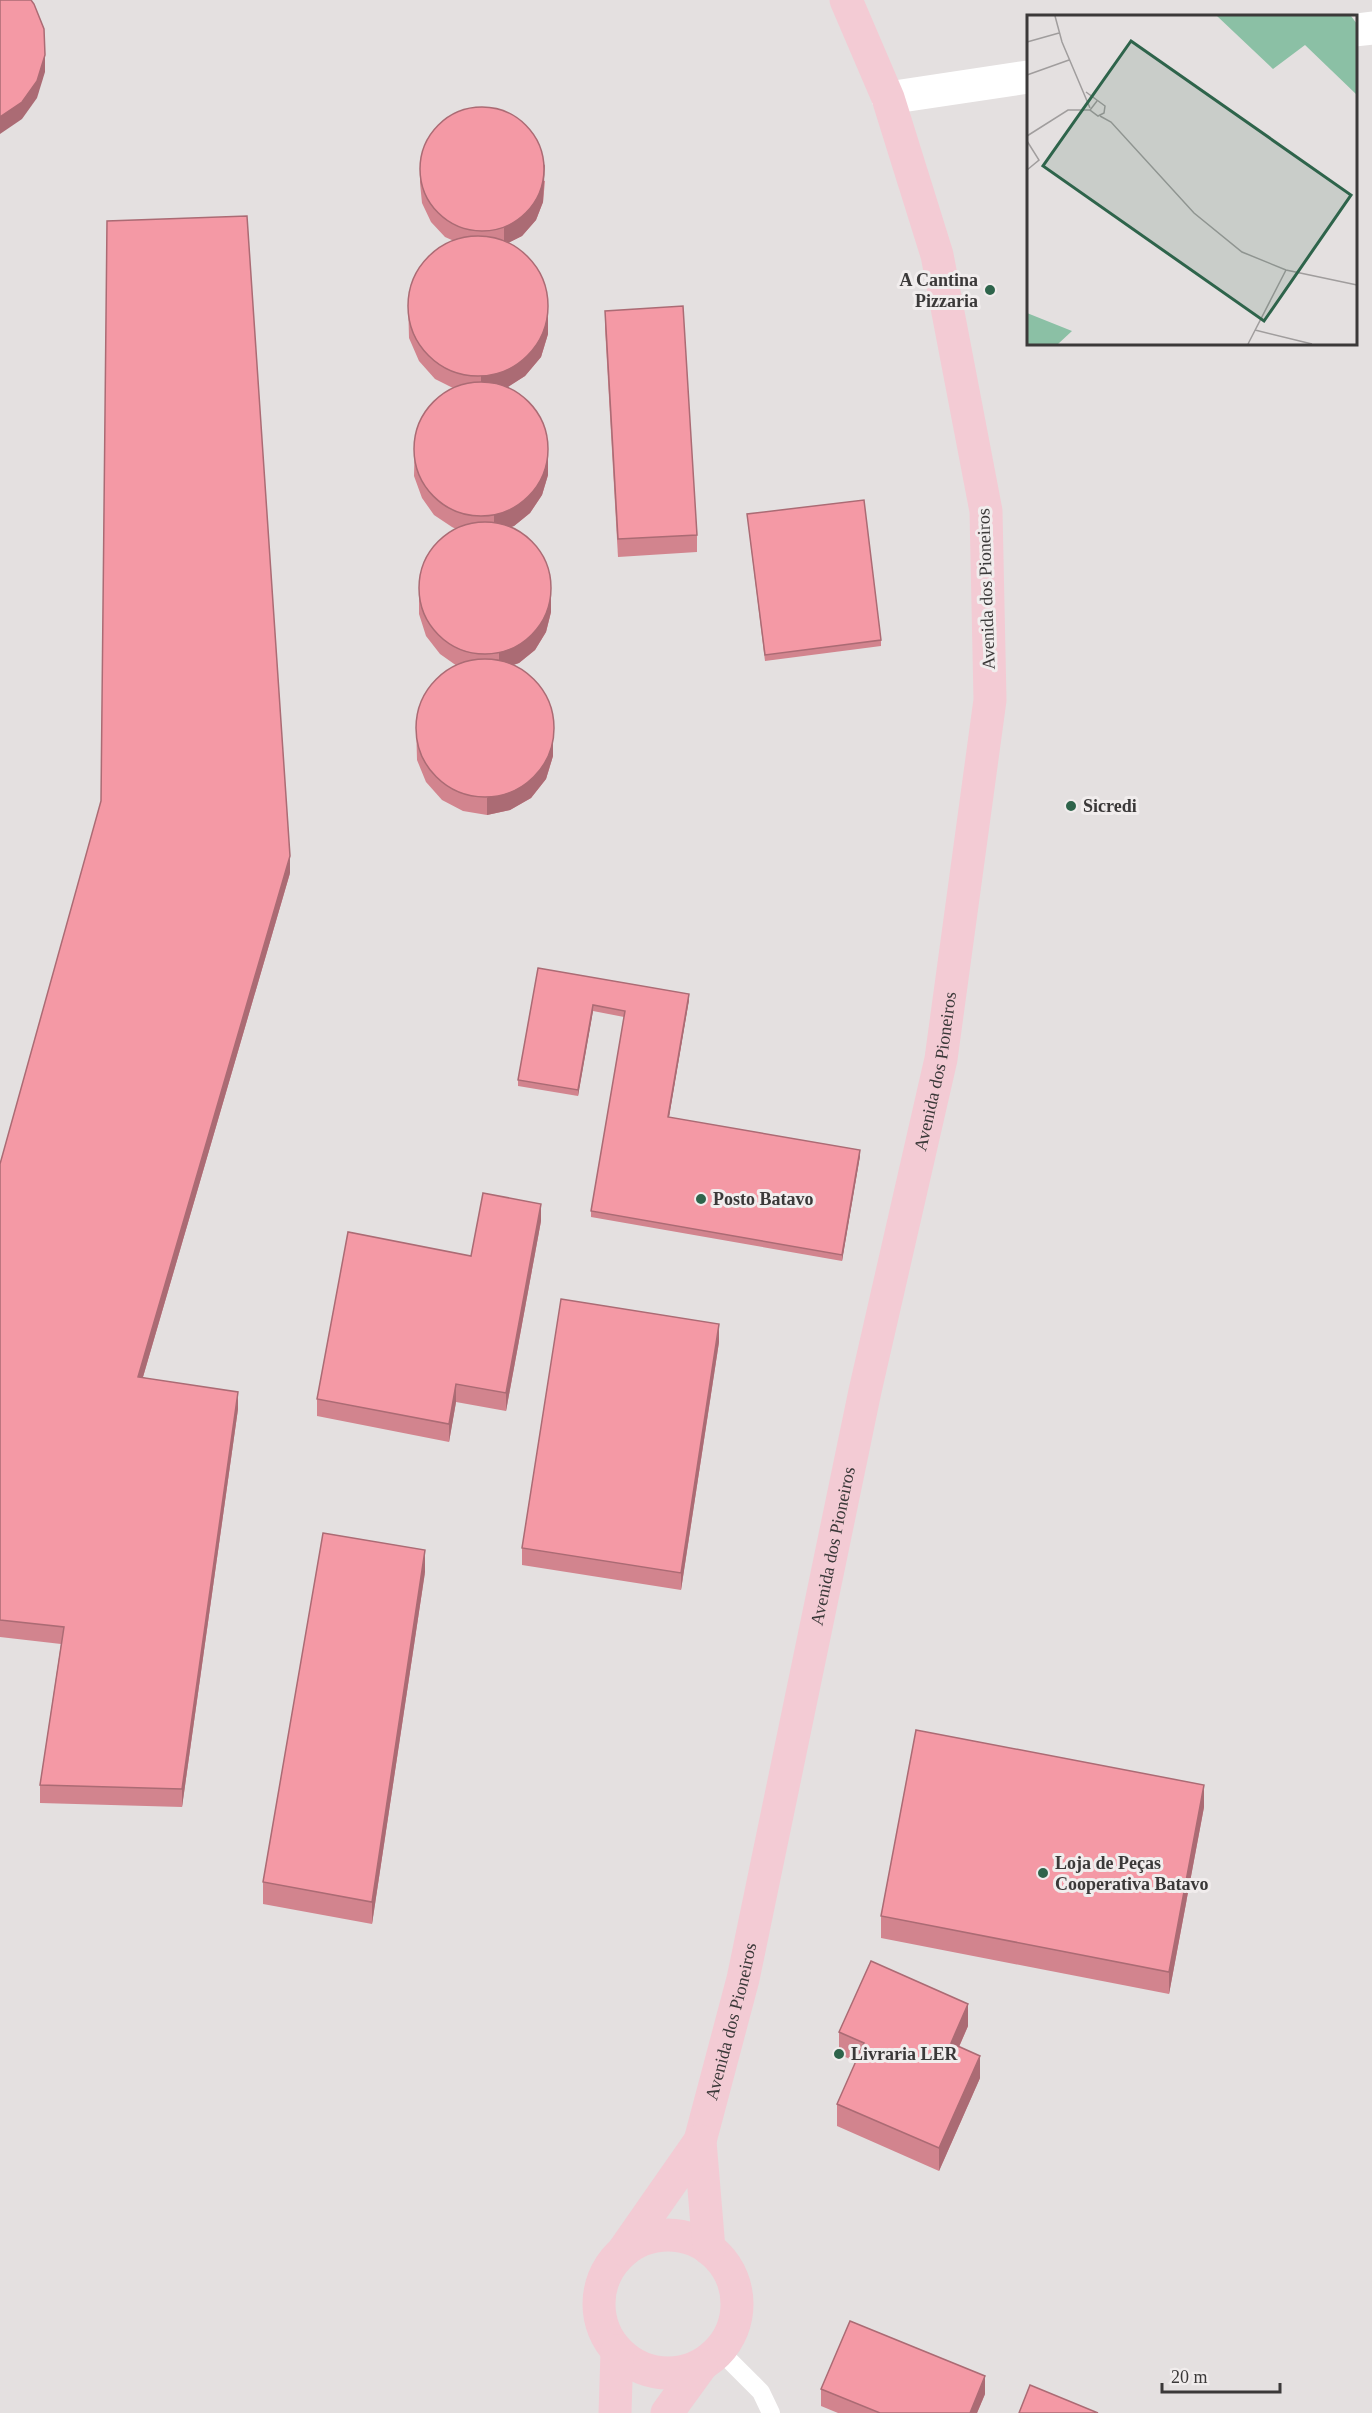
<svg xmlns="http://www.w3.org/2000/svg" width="1372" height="2413" font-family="'Times New Roman',serif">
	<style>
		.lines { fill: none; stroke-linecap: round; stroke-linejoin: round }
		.service { stroke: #fff; stroke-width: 18 }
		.tertiary { stroke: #fff; stroke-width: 33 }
		.secondary { stroke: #f3cbd4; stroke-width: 33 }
		.wall { fill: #d2848e }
		.shaded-wall { fill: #ab6b74 }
		.building { fill: #f499a5; stroke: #ab6b74; stroke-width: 1.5 }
		.poi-dot { fill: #2e644b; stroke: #f1eded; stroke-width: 2 }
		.labels { text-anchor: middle; stroke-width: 6; stroke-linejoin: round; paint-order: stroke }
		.poi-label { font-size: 18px; font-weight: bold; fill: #3b3939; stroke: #f1eded; text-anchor: start }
		.street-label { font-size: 18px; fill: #3b3939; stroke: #f1eded }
		.inset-road { fill: none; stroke: #a09d9d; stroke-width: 1.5 }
		.view { fill: #2e644b; fill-opacity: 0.15; stroke: #2e644b; stroke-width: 3 }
		.inset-edge { fill: none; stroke: #3b3939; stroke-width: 3 }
	</style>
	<rect width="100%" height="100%" fill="#e4e0e0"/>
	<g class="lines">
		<path class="service" d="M 720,2351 L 761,2392 L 771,2413"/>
		<g class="tertiary">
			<path d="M 1356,30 L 1372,28"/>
			<path d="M 888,98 L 1028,77"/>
		</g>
		<g class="secondary">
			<circle cx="668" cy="2304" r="69"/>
			<path id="s1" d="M 709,2249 L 700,2141 L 743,1979 L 865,1391 L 941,1059 L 990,700 L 986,511 L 937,255 L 888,98 L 846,0"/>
			<path d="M 624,2250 L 700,2141"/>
			<path d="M 615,2413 L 617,2351"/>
			<path d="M 667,2413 L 701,2366"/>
		</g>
	</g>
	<g class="wall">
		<path d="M 420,165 L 545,181 L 543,202 L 536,220 L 522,236 L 508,243 L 548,334 L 541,357 L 525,376 L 507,387 L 548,475 L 542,495 L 530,513 L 514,526 L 511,527 L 551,612 L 546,632 L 535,650 L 519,663 L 513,665 L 553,756 L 546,779 L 531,798 L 510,810 L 487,815 L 463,811 L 442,800 L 426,782 L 417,760 L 416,721 L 457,666 L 440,654 L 426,636 L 419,614 L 419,597 L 456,529 L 452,527 L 434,515 L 422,498 L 414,476 L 415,435 L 453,388 L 435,379 L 419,361 L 409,338 L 408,299 L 454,241 L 445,237 L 431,222 L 422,203 L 420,183 Z"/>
		<path d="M 605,311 L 697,535 L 697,552 L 618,557 L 605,328 Z"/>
		<path d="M 747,514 L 881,640 L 881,646 L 765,661 Z"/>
		<path d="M 290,873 L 143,1377 L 238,1409 L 182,1807 L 40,1803 L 40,1785 L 61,1644 L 0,1637 L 0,1164 Z"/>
		<path d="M 538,968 L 689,1000 L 669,1117 L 860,1156 L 842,1261 L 591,1217 L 591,1211 L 624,1017 L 593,1011 L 578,1096 L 518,1086 L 518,1080 Z"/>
		<path d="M 541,1221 L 506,1411 L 456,1402 L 449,1442 L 317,1416 L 317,1399 L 471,1256 Z"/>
		<path d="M 719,1342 L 681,1590 L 522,1565 L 522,1548 Z"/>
		<path d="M 425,1572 L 372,1924 L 263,1904 L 263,1882 Z"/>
		<path d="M 1204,1807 L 1169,1994 L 881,1938 L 881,1916 Z"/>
		<path d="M 968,2026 L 959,2047 L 980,2078 L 939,2171 L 837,2126 L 837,2104 L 856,2062 L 839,2054 L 839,2032 Z"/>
		<path d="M 821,2389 L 985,2394 L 977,2413 L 838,2413 L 821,2406 Z"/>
	</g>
	<g class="shaded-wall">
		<path d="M 45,55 L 45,72 L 37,98 L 22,119 L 0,134 L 0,117 Z"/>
		<path d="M 545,164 L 543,202 L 536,220 L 522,236 L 504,245 L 504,228 Z"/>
		<path d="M 548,316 L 548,334 L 541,357 L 525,376 L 505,389 L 481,393 L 481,376 Z"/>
		<path d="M 548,457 L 548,475 L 542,495 L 530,513 L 514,526 L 494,533 L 494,515 Z"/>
		<path d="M 551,594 L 551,612 L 546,632 L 535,650 L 519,663 L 499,670 L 499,653 Z"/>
		<path d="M 553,739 L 553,756 L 546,779 L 531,798 L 510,810 L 487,815 L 487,798 Z"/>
		<path d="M 290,856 L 290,873 L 138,1394 L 138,1377 Z"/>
		<path d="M 689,994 L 689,1000 L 668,1123 L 668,1117 Z"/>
		<path d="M 593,1005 L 593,1011 L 578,1096 L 578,1090 Z"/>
		<path d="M 860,1150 L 860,1156 L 842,1261 L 842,1255 Z"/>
		<path d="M 541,1204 L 541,1221 L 506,1411 L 506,1393 Z"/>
		<path d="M 719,1324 L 719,1342 L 681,1590 L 681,1573 Z"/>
		<path d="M 456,1384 L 456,1402 L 449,1442 L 449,1424 Z"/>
		<path d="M 238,1392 L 238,1409 L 182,1807 L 182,1789 Z"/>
		<path d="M 425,1550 L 425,1572 L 372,1924 L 372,1902 Z"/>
		<path d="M 1204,1785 L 1204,1807 L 1169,1994 L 1169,1972 Z"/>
		<path d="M 968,2004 L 968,2026 L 951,2065 L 951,2043 Z"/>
		<path d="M 980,2056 L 980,2078 L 939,2171 L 939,2148 Z"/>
		<path d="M 985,2376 L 985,2394 L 977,2413 L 970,2413 Z"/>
	</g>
	<g class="building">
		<path d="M 0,0 L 31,0 L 34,4 L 44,29 L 45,55 L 37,81 L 22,102 L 0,117 Z"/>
		<circle cx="482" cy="169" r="62"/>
		<path d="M 247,216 L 290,856 L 138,1377 L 238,1392 L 182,1789 L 40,1785 L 64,1627 L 0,1620 L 0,1164 L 101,801 L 107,221 Z"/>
		<circle cx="478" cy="306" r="70"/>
		<path d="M 683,306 L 697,535 L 618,539 L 605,311 Z"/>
		<circle cx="481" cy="449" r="67"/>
		<path d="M 864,500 L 881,640 L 765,655 L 747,514 Z"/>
		<circle cx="485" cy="588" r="66"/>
		<circle cx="485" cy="728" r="69"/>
		<path d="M 538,968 L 689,994 L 668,1117 L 860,1150 L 842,1255 L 591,1211 L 625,1011 L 593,1005 L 578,1090 L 518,1080 Z"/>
		<path d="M 483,1193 L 541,1204 L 506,1393 L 456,1384 L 449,1424 L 317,1399 L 348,1232 L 471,1256 Z"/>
		<path d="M 561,1299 L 719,1324 L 681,1573 L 522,1548 Z"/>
		<path d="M 323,1533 L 425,1550 L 372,1902 L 263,1882 Z"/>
		<path d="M 916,1730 L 1204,1785 L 1169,1972 L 881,1916 Z"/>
		<path d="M 871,1961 L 968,2004 L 951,2043 L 980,2056 L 939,2148 L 837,2104 L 864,2043 L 839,2032 Z"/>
		<path d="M 850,2321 L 985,2376 L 970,2413 L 880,2413 L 821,2389 Z"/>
		<path d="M 1030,2385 L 1098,2413 L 1019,2413 Z"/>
	</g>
	<g class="poi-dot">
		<circle cx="990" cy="290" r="6"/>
		<circle cx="1071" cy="806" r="6"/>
		<circle cx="701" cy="1199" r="6"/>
		<circle cx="1043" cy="1873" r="6"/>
		<circle cx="839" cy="2054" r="6"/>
	</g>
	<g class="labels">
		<g class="poi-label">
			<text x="978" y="286" text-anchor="end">A Cantina<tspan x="978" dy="21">Pizzaria</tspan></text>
			<text x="1083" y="812">Sicredi</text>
			<text x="713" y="1205">Posto Batavo</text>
			<text x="1055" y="1869">Loja de Peças<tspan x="1055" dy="21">Cooperativa Batavo</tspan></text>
			<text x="851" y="2060">Livraria LER</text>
		</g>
		<g class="street-label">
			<text transform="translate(986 589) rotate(-92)" y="6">Avenida dos Pioneiros</text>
			<text dy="6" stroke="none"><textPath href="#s1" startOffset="1204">Avenida dos Pioneiros</textPath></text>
			<text dy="6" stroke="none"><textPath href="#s1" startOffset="718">Avenida dos Pioneiros</textPath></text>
			<text dy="6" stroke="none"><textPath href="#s1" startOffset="232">Avenida dos Pioneiros</textPath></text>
		</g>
	</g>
	<g transform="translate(1027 15)">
		<rect width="330" height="330" fill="#e4e0e0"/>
		<path d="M 190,1 L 324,1 L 330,9 L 330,80 L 278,30 L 246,54 ZM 0,298 L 45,316 L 31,329 L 0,329 Z" fill="#8bc0a5"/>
		<path class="inset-road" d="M 28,1 L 35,27 L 63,93M 0,27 L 32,18M 0,60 L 42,45M 59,77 L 78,91 L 77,98 L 71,101 L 63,95 L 70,86M 73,101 L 84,107 L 167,198 L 215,237 L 259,255 L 330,270M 0,121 L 41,95 L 63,95M 0,126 L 12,145 L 0,155M 228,315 L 285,329M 221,329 L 259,255"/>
		<path class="view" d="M 104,26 L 324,180 L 237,306 L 16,151 Z"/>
		<rect width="330" height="330" class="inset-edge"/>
	</g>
	<path d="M1162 2383v9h118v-9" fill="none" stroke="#3b3939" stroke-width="3"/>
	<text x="1171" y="2383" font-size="18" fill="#3b3939" stroke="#f1eded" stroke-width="4.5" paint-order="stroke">20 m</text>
</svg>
